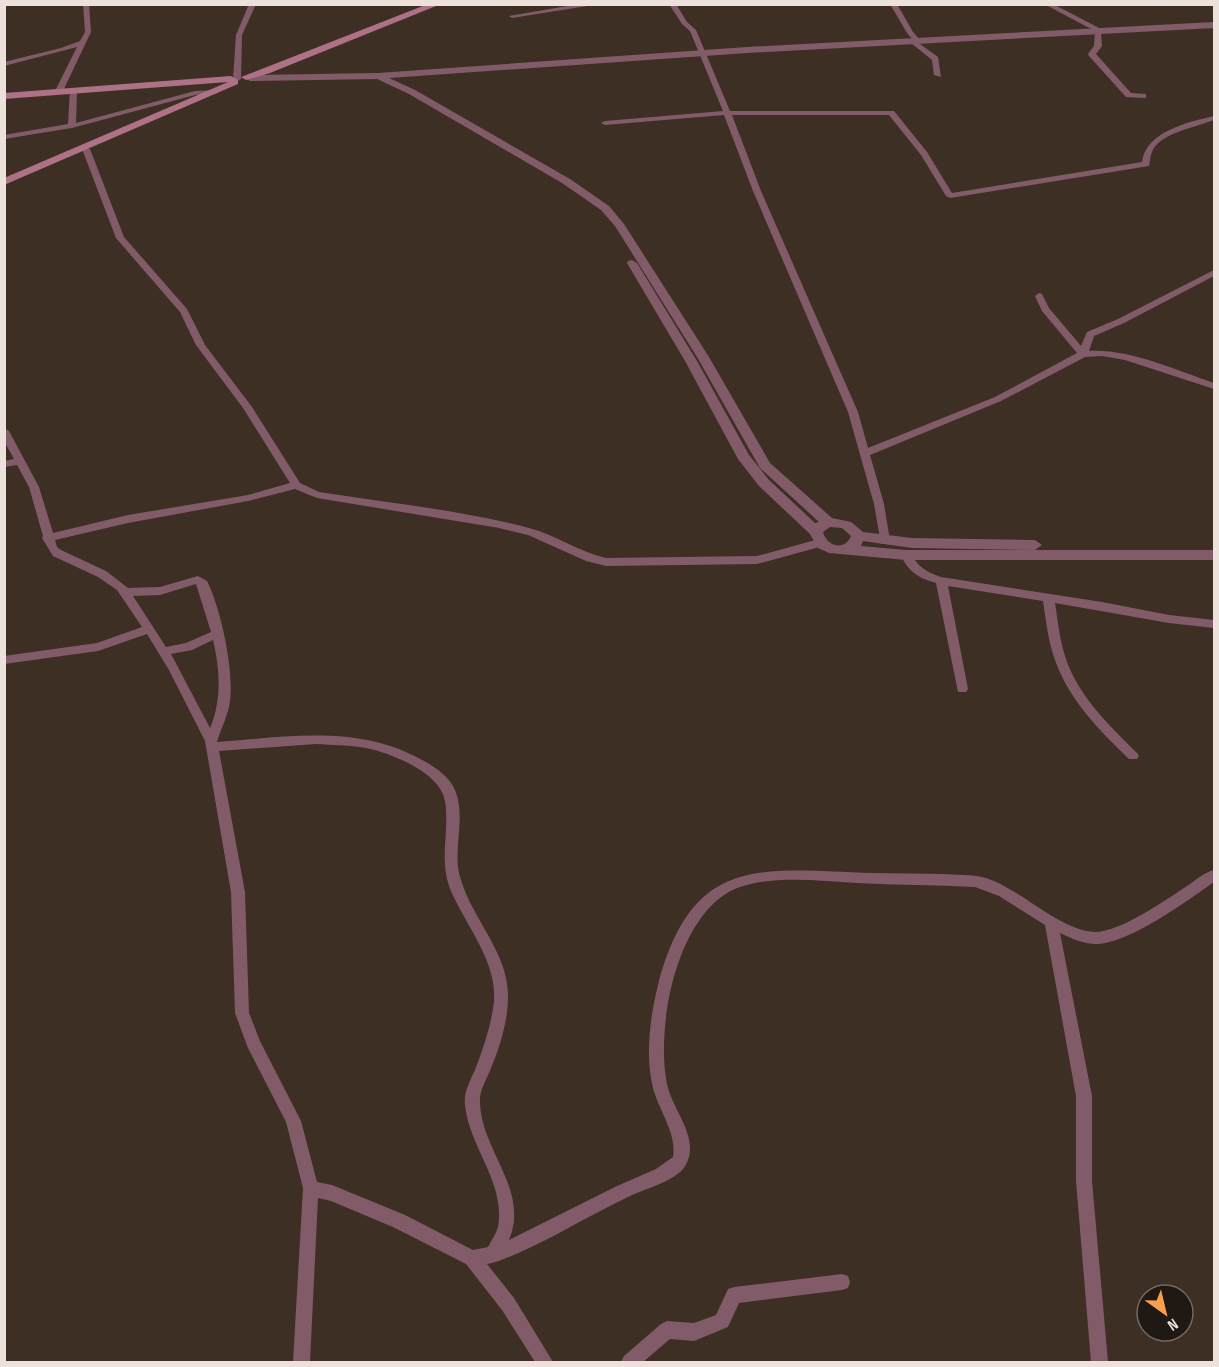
<svg xmlns="http://www.w3.org/2000/svg" width="1219" height="1367" font-family="'Sofia Sans Condensed',sans-serif">
	<style>
		.lines { fill: none; stroke-linecap: round; stroke-linejoin: round }
		.minor { fill: #825b68; fill-rule: evenodd }
		.tertiary { fill: #825b68; fill-rule: evenodd }
		.secondary { fill: #ae7186; fill-rule: evenodd }
	</style>
	<rect width="100%" height="100%" fill="#3e2f24"/>
	<g class="lines">
		<g class="minor">
			<path d="M 83,4 L 89,4 L 91,32 L 62,93 L 55,91 L 77,47 L 4,66 L 4,62 L 61,48 L 80,41 L 85,32 Z"/>
			<path d="M 249,4 L 256,4 L 242,35 L 241,79 L 237,81 L 233,79 L 236,35 Z"/>
			<path d="M 579,4 L 600,4 L 512,18 L 509,16 Z"/>
			<path d="M 669,4 L 676,4 L 687,22 L 696,30 L 730,111 L 894,111 L 927,152 L 952,193 L 1142,162 C 1146,131 1189,122 1214,116 L 1214,120 C 1197,127 1159,133 1152,152 C 1150,156 1150,161 1149,166 L 950,198 L 946,196 L 921,155 L 889,115 L 732,115 L 761,191 L 858,412 L 868,448 L 995,397 L 1077,353 L 1042,311 L 1035,296 L 1039,293 L 1042,294 L 1049,308 L 1081,346 L 1087,332 L 1118,319 L 1214,270 L 1214,276 L 1124,323 L 1094,336 L 1089,351 C 1131,349 1175,370 1214,383 L 1214,389 L 1125,360 L 1102,356 L 1085,357 L 1001,401 L 870,455 L 884,504 L 890,541 L 889,544 L 881,544 L 874,504 L 848,412 L 753,191 L 724,115 L 605,125 L 601,123 L 605,121 L 723,111 L 690,31 L 682,24 Z"/>
			<path d="M 890,4 L 897,4 L 913,32 L 922,42 L 920,44 L 938,57 L 941,77 L 934,75 L 932,60 L 911,43 L 910,42 L 913,40 L 907,33 Z"/>
			<path d="M 1044,4 L 1053,4 L 1103,30 L 1103,32 L 1101,33 L 1102,46 L 1096,54 L 1131,93 L 1146,94 L 1146,98 L 1126,97 L 1089,56 L 1088,54 L 1094,46 L 1095,31 Z"/>
			<path d="M 70,89 L 77,91 L 76,123 L 195,91 L 215,90 L 219,92 L 215,94 L 195,95 L 72,128 L 4,139 L 4,135 L 68,124 Z"/>
			<path d="M 83,147 L 90,149 L 124,237 L 187,309 L 205,345 L 252,407 L 300,483 L 319,492 C 389,503 461,510 529,528 C 556,535 579,552 606,558 L 757,556 L 819,539 L 824,543 L 823,546 L 757,564 L 606,566 L 586,561 L 528,535 L 499,528 L 317,498 L 295,489 L 248,501 L 128,523 L 55,540 L 57,547 L 61,550 L 106,571 L 128,588 L 160,587 L 198,576 L 207,581 C 221,609 234,670 230,701 C 228,716 221,728 217,742 C 287,737 358,724 422,760 C 434,766 450,777 455,790 C 467,819 451,851 461,880 C 473,920 509,954 508,997 C 508,1020 500,1047 491,1068 C 487,1079 479,1090 480,1102 C 481,1151 530,1190 509,1240 L 617,1186 L 656,1169 L 673,1157 C 677,1133 659,1111 653,1088 C 645,1056 650,1017 658,985 C 693,852 761,870 873,873 C 896,873 918,874 941,874 C 956,875 972,874 986,878 C 1021,889 1060,931 1095,932 C 1120,932 1166,900 1187,886 C 1196,880 1205,872 1214,870 L 1214,882 C 1187,901 1128,944 1096,944 C 1083,944 1071,938 1060,933 L 1092,1096 L 1092,1181 L 1108,1362 L 1091,1362 L 1076,1181 L 1076,1096 L 1045,925 L 999,896 L 975,887 C 936,885 896,885 857,883 C 819,881 776,875 740,887 C 676,909 654,1032 668,1088 C 674,1110 695,1134 689,1157 C 687,1163 684,1169 680,1172 C 665,1185 643,1189 626,1198 C 592,1214 560,1234 525,1250 C 513,1255 500,1262 487,1264 L 514,1298 L 553,1362 L 535,1362 L 502,1310 L 466,1264 L 393,1227 L 331,1201 L 318,1198 L 310,1362 L 293,1362 L 303,1188 L 286,1122 L 248,1048 L 235,1013 L 231,892 L 205,741 L 169,670 L 147,634 L 98,651 L 4,664 L 4,656 L 97,643 L 142,627 L 117,590 L 98,577 L 53,556 L 42,538 L 43,536 L 29,487 L 17,465 L 4,467 L 4,461 L 14,459 L 4,441 L 4,428 L 9,431 L 39,487 L 53,533 L 128,515 L 248,495 L 290,483 L 243,408 L 196,345 L 180,312 L 116,238 L 82,149 ZM 196,584 L 211,632 L 186,643 L 166,647 L 133,596 L 160,595 ZM 213,640 C 220,669 222,700 210,728 L 171,654 L 192,650 ZM 316,744 C 332,745 349,745 366,748 C 391,753 441,773 445,801 C 450,833 438,859 451,891 C 466,926 497,961 494,1001 C 492,1021 485,1043 478,1062 C 473,1077 463,1090 465,1105 C 469,1147 506,1183 498,1227 C 496,1234 491,1241 488,1247 L 473,1250 L 405,1215 L 332,1185 L 317,1182 L 301,1121 L 260,1041 L 249,1013 L 245,892 L 219,751 Z"/>
			<path d="M 906,551 L 910,552 C 918,567 926,572 941,577 L 1102,602 L 1169,615 L 1214,620 L 1214,628 L 1169,623 L 1055,603 C 1058,622 1060,643 1067,662 C 1081,699 1110,726 1137,753 L 1139,756 L 1137,759 L 1129,759 C 1099,730 1069,700 1055,660 C 1048,641 1046,620 1043,601 L 948,586 L 968,689 L 966,692 L 958,692 L 936,583 C 919,578 908,572 901,555 Z"/>
			<path d="M 842,1274 L 848,1276 L 850,1282 L 848,1288 L 842,1290 L 739,1303 L 728,1327 L 694,1341 L 670,1339 L 643,1362 L 621,1362 L 624,1356 L 661,1324 L 667,1321 L 694,1323 L 716,1315 L 728,1289 L 734,1287 Z"/>
		</g>
		<path class="tertiary" d="M 1214,22 L 1214,28 L 747,53 L 389,78 L 415,90 L 570,179 L 609,206 L 624,224 L 709,357 L 770,463 L 832,518 L 851,522 L 863,532 L 912,538 L 1035,540 L 1042,545 L 1035,550 L 912,548 L 863,541 L 861,546 L 906,550 L 1214,550 L 1214,560 L 906,560 L 829,553 L 818,548 L 810,534 L 759,486 L 738,459 L 685,361 L 627,263 L 628,261 L 632,260 L 637,263 L 697,361 L 749,455 L 769,480 L 815,523 L 819,522 L 760,468 L 697,357 L 615,226 L 601,210 L 562,183 L 409,94 L 377,79 L 250,81 L 245,78 L 250,75 L 378,73 L 747,47 ZM 830,527 L 842,528 L 851,536 C 845,551 827,547 823,532 Z"/>
		<g class="secondary">
			<path d="M 428,4 L 441,4 L 270,73 L 246,80 L 241,77 Z"/>
			<path d="M 231,76 L 238,80 L 238,84 L 4,185 L 4,178 L 228,82 L 4,99 L 4,93 Z"/>
		</g>
	</g>
	<rect width="1219" height="1367" fill="none" stroke="#ece2db" stroke-width="12"/>
	<g transform="translate(1165 1313) rotate(146)"><circle r="28" fill="#1f1813" stroke="#716963" stroke-width="1.5"/>
	<path d="M0-4.5L10 22L0 15L-10 22Z" fill="#fa9f4e"/>
	<text y="-9" font-size="16" font-weight="bold" text-anchor="middle" fill="#ece2db">N</text>
	</g>
</svg>
